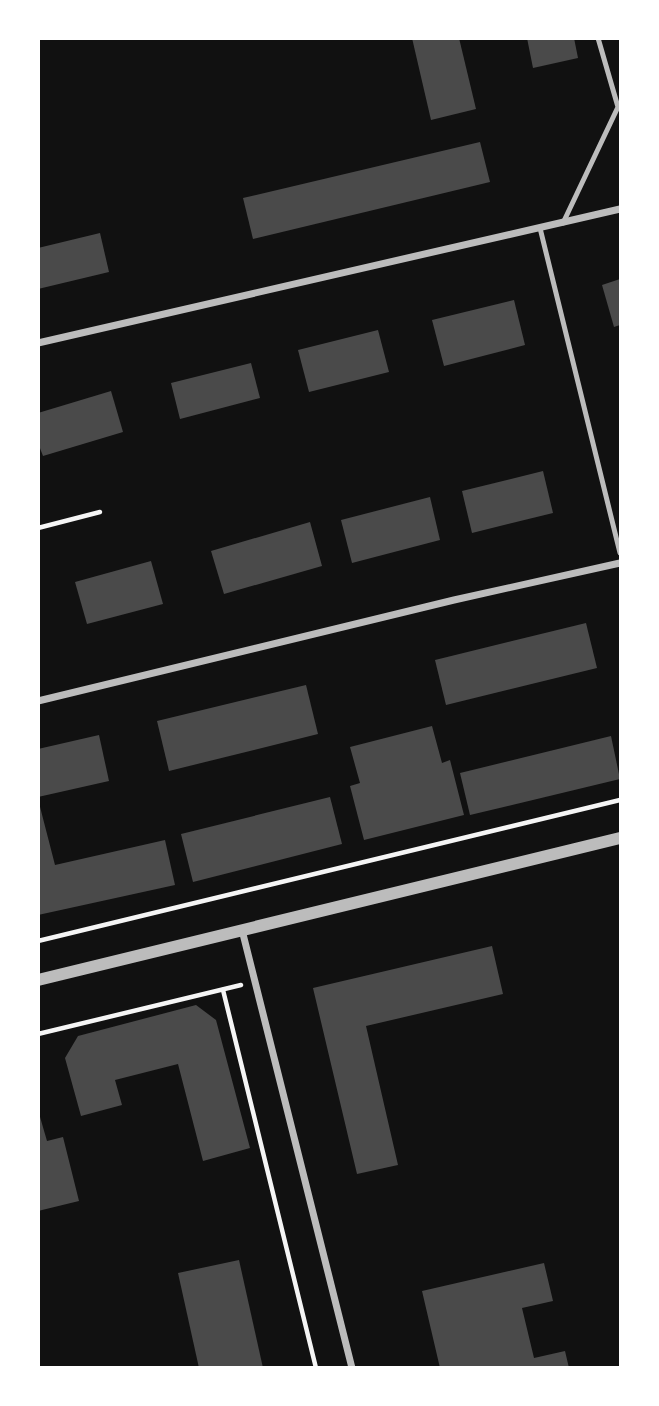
<svg xmlns="http://www.w3.org/2000/svg" width="659" height="1406" font-family="'Roboto Serif',serif">
	<style>
		.building { fill: #4a4a4a }
		.lines { fill: none; stroke-linecap: round; stroke-linejoin: round }
		.path { stroke: #f5f5f5; stroke-width: 4.5 }
		.service { stroke: #bcbcbc; stroke-width: 5 }
		.minor { stroke: #bcbcbc; stroke-width: 7 }
		.tertiary { stroke: #bcbcbc; stroke-width: 12 }
	</style>
	<rect width="100%" height="100%" fill="#111"/>
	<g class="building">
		<path d="M 412,38 L 459,38 L 476,109 L 431,120 Z"/>
		<path d="M 527,38 L 574,38 L 578,58 L 533,68 Z"/>
		<path d="M 480,142 L 490,182 L 253,239 L 243,198 Z"/>
		<path d="M 100,233 L 109,272 L 38,289 L 38,248 Z"/>
		<path d="M 620,279 L 620,325 L 614,327 L 602,285 Z"/>
		<path d="M 514,300 L 525,345 L 444,366 L 432,320 Z"/>
		<path d="M 378,330 L 389,372 L 309,392 L 298,350 Z"/>
		<path d="M 251,363 L 260,398 L 180,419 L 171,383 Z"/>
		<path d="M 111,391 L 123,432 L 43,456 L 38,443 L 38,413 Z"/>
		<path d="M 543,471 L 553,513 L 472,533 L 462,491 Z"/>
		<path d="M 430,497 L 440,540 L 352,563 L 341,520 Z"/>
		<path d="M 310,522 L 322,566 L 224,594 L 211,551 Z"/>
		<path d="M 151,561 L 163,604 L 87,624 L 75,582 Z"/>
		<path d="M 586,623 L 597,668 L 446,705 L 435,660 Z"/>
		<path d="M 306,685 L 318,734 L 169,771 L 157,721 Z"/>
		<path d="M 432,726 L 442,763 L 450,760 L 464,815 L 364,840 L 350,786 L 360,783 L 350,747 Z"/>
		<path d="M 99,735 L 109,781 L 38,797 L 38,749 Z"/>
		<path d="M 611,736 L 620,779 L 470,815 L 460,773 Z"/>
		<path d="M 330,797 L 342,844 L 193,882 L 181,834 Z"/>
		<path d="M 38,799 L 55,865 L 165,840 L 175,885 L 38,915 Z"/>
		<path d="M 492,946 L 503,994 L 366,1026 L 398,1165 L 357,1174 L 313,988 Z"/>
		<path d="M 196,1005 L 216,1020 L 250,1148 L 203,1161 L 178,1064 L 115,1080 L 122,1105 L 81,1116 L 65,1058 L 78,1036 Z"/>
		<path d="M 38,1110 L 47,1141 L 63,1137 L 79,1201 L 38,1211 Z"/>
		<path d="M 239,1260 L 263,1368 L 199,1368 L 178,1273 Z"/>
		<path d="M 544,1263 L 553,1301 L 522,1308 L 534,1358 L 565,1351 L 569,1368 L 440,1368 L 422,1291 Z"/>
	</g>
	<g class="lines">
		<g class="path">
			<path d="M 38,528 L 100,512"/>
			<path d="M 38,941 L 620,800"/>
			<path d="M 223,990 L 316,1368"/>
			<path d="M 38,1034 L 241,985"/>
		</g>
		<g class="service">
			<path d="M 563,223 L 618,107 L 598,38"/>
			<path d="M 540,228 L 620,553"/>
		</g>
		<g class="minor">
			<path d="M 38,343 L 620,209"/>
			<path d="M 38,701 L 454,600 L 620,563"/>
			<path d="M 242,930 L 352,1368"/>
		</g>
		<path class="tertiary" d="M 38,980 L 620,838"/>
	</g>
	<rect width="659" height="1406" fill="none" stroke="#ffffff" stroke-width="80"/>
</svg>
